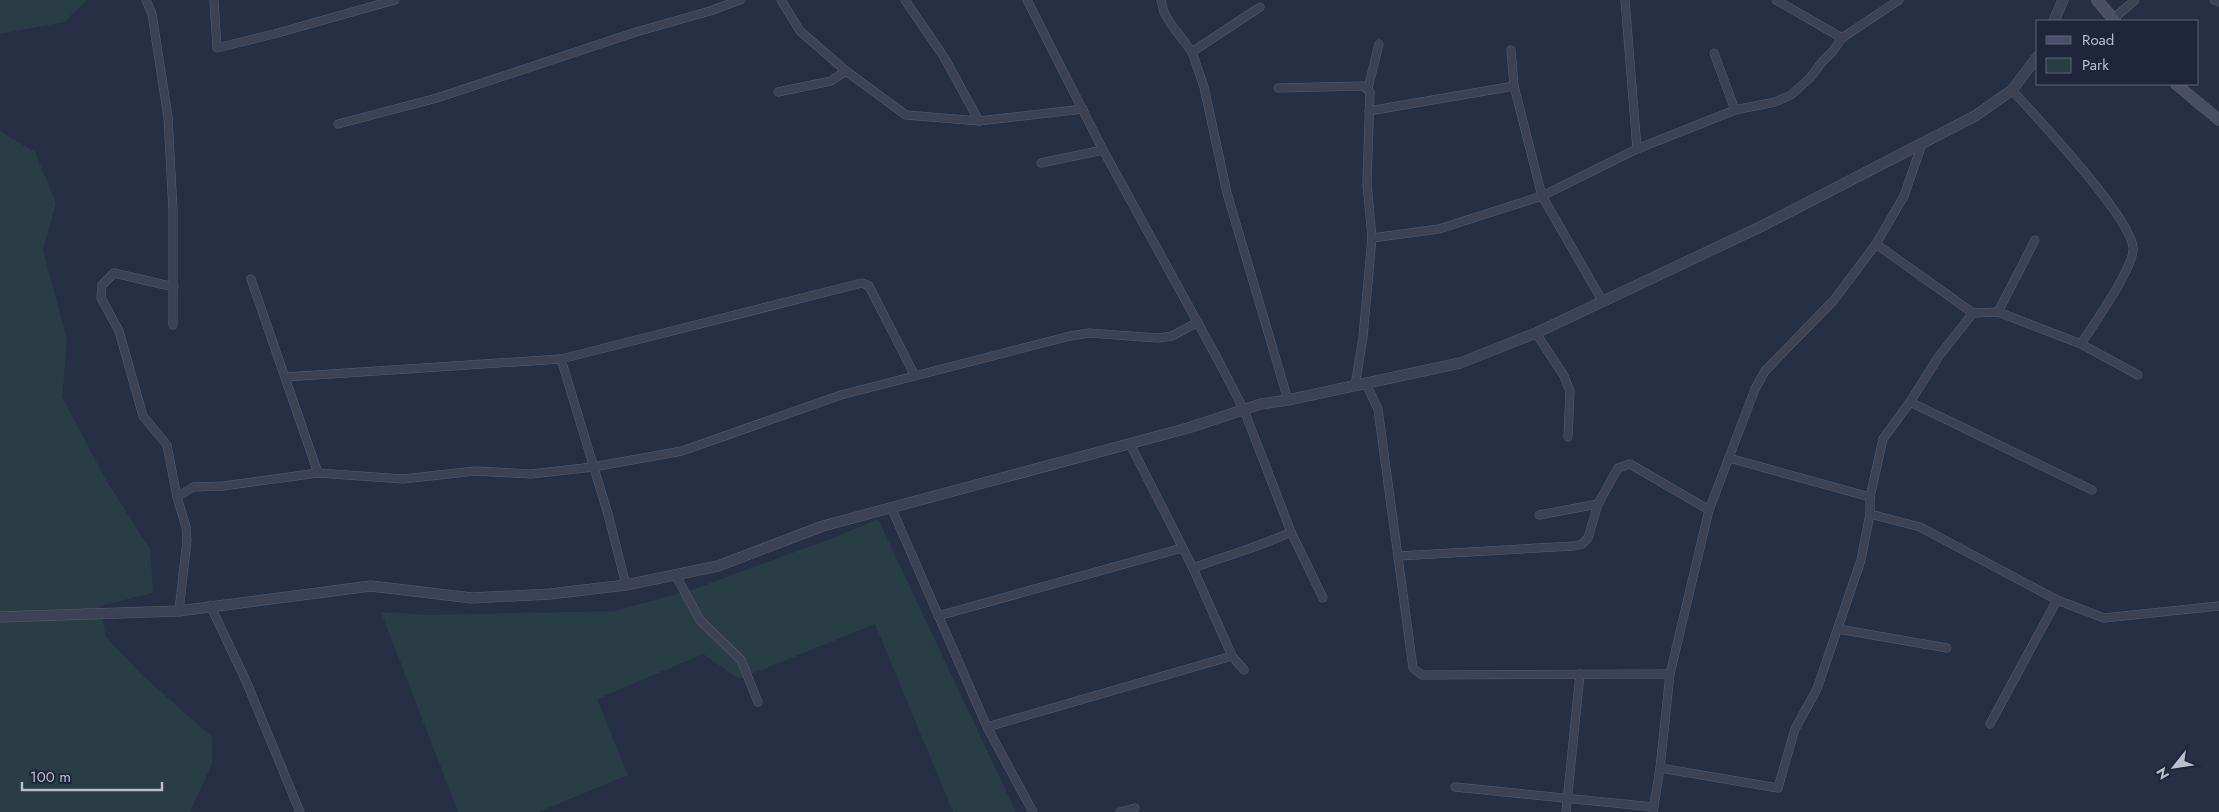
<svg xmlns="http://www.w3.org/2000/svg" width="2219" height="812" font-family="Jost,sans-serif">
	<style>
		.green { fill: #293d45 }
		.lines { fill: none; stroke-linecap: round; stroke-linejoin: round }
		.minor-casing { stroke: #575c6e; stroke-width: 9 }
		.tertiary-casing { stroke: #575c6e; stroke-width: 11 }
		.secondary-casing { stroke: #575c6e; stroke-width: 12 }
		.minor { stroke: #3c4154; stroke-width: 8 }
		.tertiary { stroke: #3c4154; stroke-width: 10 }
		.secondary { stroke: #4a4f67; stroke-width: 11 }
	</style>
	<rect width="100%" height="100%" fill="#272f44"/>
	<g class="green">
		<path d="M 0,0 L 87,0 L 64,22 L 0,34 Z"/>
		<path d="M 0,131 L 35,152 L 56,203 L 43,250 L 67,340 L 62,397 L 106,480 L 150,549 L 153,593 L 100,606 L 106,637 L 142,675 L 212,737 L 212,764 L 190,812 L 0,812 Z"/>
		<path d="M 878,519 L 1016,812 L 953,812 L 875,624 L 739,679 L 703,654 L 597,699 L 628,775 L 539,812 L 458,812 L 381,612 L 430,615 L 614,611 L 692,590 L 838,536 Z"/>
	</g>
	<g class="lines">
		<defs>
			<g id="minor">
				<path d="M 146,0 L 152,14 L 168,117 L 173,211 L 173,325"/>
				<path d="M 214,0 L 217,48 L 274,34 L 395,0"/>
				<path d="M 781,0 L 800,31 L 846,71 L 906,115 L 979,121 L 1083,109"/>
				<path d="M 905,0 L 944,57 L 979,121"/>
				<path d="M 1027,0 L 1103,150 L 1216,356 L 1244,410 L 1291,532 C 1259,547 1226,556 1193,568"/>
				<path d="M 1161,0 L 1164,12 L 1171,24 L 1192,52 L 1204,87 L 1227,193 L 1288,400"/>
				<path d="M 1625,0 L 1637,149"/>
				<path d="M 1776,0 L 1842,38"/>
				<path d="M 2214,0 L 2219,2"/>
				<path d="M 2113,19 L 2135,0"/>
				<path d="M 1192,52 L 1260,7"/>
				<path d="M 1714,53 L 1735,110"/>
				<path d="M 1514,86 L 1542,196 L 1603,302"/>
				<path d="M 1278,88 L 1363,86 L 1370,92 L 1367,183 L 1372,238 L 1363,337 L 1355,386"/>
				<path d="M 1368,88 L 1379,44"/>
				<path d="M 2012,90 C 2037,118 2129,215 2133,247 C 2136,265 2093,325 2081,344"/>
				<path d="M 778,92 L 831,81 L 846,71"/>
				<path d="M 1369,111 L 1514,86 L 1511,50"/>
				<path d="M 338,124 L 437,98 L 636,32 L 710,11 L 740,0"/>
				<path d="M 1041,163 L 1103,150"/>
				<path d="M 1372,238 L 1439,229 L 1542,196 L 1637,149 L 1735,110 L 1775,102 L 1791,95 L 1810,78 L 1822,62 L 1833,51 L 1842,38 L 1899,0"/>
				<path d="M 1876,244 L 1973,313 L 1998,312 L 2081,344 L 2138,375"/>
				<path d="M 251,279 L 318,473"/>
				<path d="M 174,287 L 114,273 L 102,285 L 101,298 L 119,331 L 143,416 L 167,445 L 177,497 L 186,527 L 187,540 L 179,611"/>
				<path d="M 1998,312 L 2035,240"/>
				<path d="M 1536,333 L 1564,376 L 1570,391 L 1568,437"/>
				<path d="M 561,359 L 608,514 L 626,585"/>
				<path d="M 285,377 L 561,359 L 862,283 L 869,286 L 915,376"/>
				<path d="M 1366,384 L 1378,409 L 1413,668 L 1422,675 L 1670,674"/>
				<path d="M 1910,402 L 2092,490"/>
				<path d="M 1130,444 L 1193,568 L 1232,656 L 1244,670"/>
				<path d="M 1729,458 L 1870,497"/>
				<path d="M 177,497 L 193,487 L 223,486 L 318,473 L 403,479 L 475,471 L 531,474 L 593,467 L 682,451 L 841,395 L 1070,336 L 1089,333 L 1158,338 L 1172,336 L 1198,322"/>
				<path d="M 891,507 L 987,727 L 1033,812"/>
				<path d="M 1870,514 L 1920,527 L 2057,600 L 2104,618 L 2219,606"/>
				<path d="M 1539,515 L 1598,504"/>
				<path d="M 1291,532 L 1323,598"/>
				<path d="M 1399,556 L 1574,546 L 1582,544 L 1588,538 L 1598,504 L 1618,468 L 1630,464 L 1709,510"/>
				<path d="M 676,576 L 700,620 L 741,660 L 758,702"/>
				<path d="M 210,605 L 246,681 L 300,812"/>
				<path d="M 938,616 L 1182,548"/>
				<path d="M 1838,629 L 1947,648"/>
				<path d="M 1990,724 L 2057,600"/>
				<path d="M 987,727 L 1232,656"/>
				<path d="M 1660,768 L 1778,788 L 1795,729 L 1817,689 L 1861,560 L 1870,514 L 1870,497 L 1883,439 L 1910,402 L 1939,356 L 1973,313"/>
				<path d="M 1455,787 L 1654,807"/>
				<path d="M 1120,812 L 1135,808"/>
				<path d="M 1566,812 L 1580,674"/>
				<path d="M 1653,812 L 1660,768 L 1670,674 L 1709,510 L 1755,389 L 1765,371 L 1834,300 L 1876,244 L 1904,196 L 1922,144"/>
			</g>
			<g id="tertiary">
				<path d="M 2054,21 L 2063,0"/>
				<path d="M 0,617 L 179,611 L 371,586 L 472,598 L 550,594 L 626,585 L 718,566 L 823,526 L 1188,428 L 1261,404 L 1288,400 L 1460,363 L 1536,333 L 1760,227 L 1975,116 L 2012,90 L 2038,56"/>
			</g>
			<g id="secondary">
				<path d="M 2097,0 L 2115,21"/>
				<path d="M 2176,84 L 2219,120"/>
			</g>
		</defs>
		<use href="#minor" class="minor-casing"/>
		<use href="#tertiary" class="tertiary-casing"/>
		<use href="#secondary" class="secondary-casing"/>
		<use href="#minor" class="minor"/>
		<use href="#tertiary" class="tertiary"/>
		<use href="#secondary" class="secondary"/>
	</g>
	<rect x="2036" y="20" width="162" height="65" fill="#202639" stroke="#5d6274"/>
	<rect x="2046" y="36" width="25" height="8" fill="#4a4f67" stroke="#5d6274"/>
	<text x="2082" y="45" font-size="15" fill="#b9bdcd">Road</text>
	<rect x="2046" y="58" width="25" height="15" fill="#293d45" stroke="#5d6274"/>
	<text x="2082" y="70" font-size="15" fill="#b9bdcd">Park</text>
	<g transform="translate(2174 767) rotate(240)" stroke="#202639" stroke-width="4" paint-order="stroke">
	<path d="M0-4L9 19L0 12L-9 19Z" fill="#b9bdcd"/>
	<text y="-8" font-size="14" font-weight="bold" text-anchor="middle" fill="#b9bdcd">N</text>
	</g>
	<path d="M22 782v8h140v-8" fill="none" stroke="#b9bdcd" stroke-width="2.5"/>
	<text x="30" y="782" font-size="15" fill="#b9bdcd" stroke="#202639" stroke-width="4" paint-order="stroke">100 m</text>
</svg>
